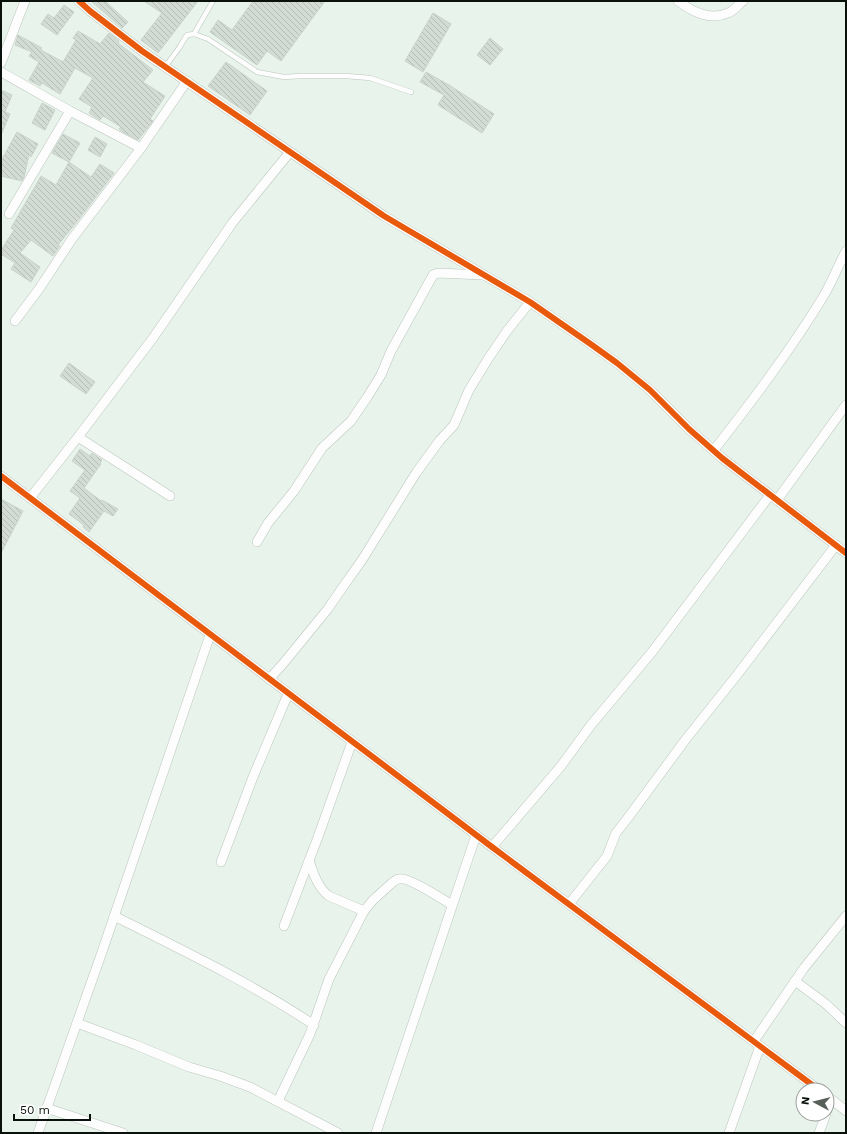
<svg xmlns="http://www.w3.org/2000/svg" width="847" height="1134" font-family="'Work Sans',sans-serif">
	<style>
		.building { fill: url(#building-back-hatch); stroke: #c9d2cb }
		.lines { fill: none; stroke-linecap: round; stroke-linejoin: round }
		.service-casing { stroke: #bcc5be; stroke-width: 5.5 }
		.minor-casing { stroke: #bcc5be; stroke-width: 10 }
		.service { stroke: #fcfdfc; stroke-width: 4.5 }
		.minor { stroke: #fcfdfc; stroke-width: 9 }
		.cycleway-casing { stroke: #fff; stroke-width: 8 }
		.cycleway { stroke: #e8590c; stroke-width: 6 }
	</style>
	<defs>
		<pattern id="building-back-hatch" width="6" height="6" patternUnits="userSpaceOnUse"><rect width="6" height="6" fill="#d2dcd4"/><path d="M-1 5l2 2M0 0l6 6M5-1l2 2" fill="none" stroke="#b3bcb5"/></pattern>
	</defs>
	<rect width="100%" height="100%" fill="#e8f4eb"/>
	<g class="building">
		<path d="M 91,1 L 105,1 L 128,22 L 122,28 Z"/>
		<path d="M 144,1 L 198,1 L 158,53 L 141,40 L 162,13 Z"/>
		<path d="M 253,1 L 325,1 L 281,61 L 267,51 L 257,65 L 210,32 L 218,20 L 232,30 Z"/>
		<path d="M 64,5 L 74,12 L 57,35 L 41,24 L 48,14 L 54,18 Z"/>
		<path d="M 433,13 L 451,24 L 423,72 L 405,61 Z"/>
		<path d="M 78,31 L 100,44 L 109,33 L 119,41 L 118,43 L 153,70 L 143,82 L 165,96 L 150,119 L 153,121 L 138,140 L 123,132 L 119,129 L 121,127 L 103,116 L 100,120 L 89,113 L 92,107 L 79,99 L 93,78 L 75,68 L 60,94 L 42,83 L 40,86 L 29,80 L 39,62 L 29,56 L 32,52 L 15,45 L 18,35 L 42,48 L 41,50 L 63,62 L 76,40 L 73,38 Z"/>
		<path d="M 490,38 L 503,49 L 490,65 L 477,55 Z"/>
		<path d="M 226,62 L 267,91 L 250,115 L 208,86 Z"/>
		<path d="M 426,72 L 449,85 L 494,114 L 482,133 L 438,105 L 444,95 L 420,82 Z"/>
		<path d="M 1,90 L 12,95 L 5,112 L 10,114 L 1,135 Z"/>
		<path d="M 42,103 L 55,110 L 45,130 L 32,123 Z"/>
		<path d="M 17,132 L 38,144 L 31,157 L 29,155 L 24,177 L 22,181 L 1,176 L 1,161 Z"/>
		<path d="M 63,134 L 80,143 L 69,162 L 91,177 L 100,164 L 114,173 L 76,223 L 58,245 L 60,246 L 53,256 L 31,240 L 20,253 L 40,267 L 31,282 L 11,269 L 15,263 L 1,254 L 1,250 L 14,230 L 11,228 L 41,176 L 56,185 L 69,162 L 52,153 Z"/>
		<path d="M 95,137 L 107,144 L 100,157 L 88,150 Z"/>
		<path d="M 69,363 L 95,382 L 86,394 L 60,376 Z"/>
		<path d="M 80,449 L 90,456 L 92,453 L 102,460 L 100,463 L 101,464 L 84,488 L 101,501 L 102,500 L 118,509 L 113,516 L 104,511 L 89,532 L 83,527 L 84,525 L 69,514 L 80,498 L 70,491 L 85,470 L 72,461 Z"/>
		<path d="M 1,499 L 23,511 L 1,553 Z"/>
	</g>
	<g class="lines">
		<defs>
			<g id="service">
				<path d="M 194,34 L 213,1"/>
				<path d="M 165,67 L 179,48 L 187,35 L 194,34 L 208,39 L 257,72 L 284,77 L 301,76 L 346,76 L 370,78 L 411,92"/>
			</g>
			<g id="minor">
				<path d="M 79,1 L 90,11 L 142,51 L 384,216 L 530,302 L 592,345 L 617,363 L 650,390 L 689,429 L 722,458 L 846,553"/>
				<path d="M 678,1 C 693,12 710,21 728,13 C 734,11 738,5 743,1"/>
				<path d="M 1,63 L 25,1"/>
				<path d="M 1,72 L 70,111 L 141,148"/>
				<path d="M 9,214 L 70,111"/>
				<path d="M 15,321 L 39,289 L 72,239 L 141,148 L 187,81"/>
				<path d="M 78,437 L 170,496"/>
				<path d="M 714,450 C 752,401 790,351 823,297 C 832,282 838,266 846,251"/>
				<path d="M 1,476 L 492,847 L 819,1090"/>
				<path d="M 30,498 L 78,437 L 153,338 L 233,222 L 290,152"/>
				<path d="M 777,500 L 846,405"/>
				<path d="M 257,542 L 268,523 L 294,491 L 322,448 L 351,421 L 368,396 L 381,375 L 391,351 L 433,275 L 438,273 L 483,275"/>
				<path d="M 269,679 L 282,665 L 327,610 L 345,584 L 362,560 L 416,473 L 440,440 L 454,425 L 469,390 L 488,359 L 507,331 L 530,302"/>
				<path d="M 492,847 L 561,766 L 591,725 L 652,652 L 770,495"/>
				<path d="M 309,860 C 313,873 318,888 329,896 L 364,911"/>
				<path d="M 221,862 L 253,777 L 288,694"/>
				<path d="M 569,904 L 607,856 L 616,833 L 627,819 L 686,739 L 737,675 L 836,545"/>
				<path d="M 114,916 C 182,950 251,983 314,1025"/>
				<path d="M 284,926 L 318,837 L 352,742"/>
				<path d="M 795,981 L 826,1004 L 846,1023"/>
				<path d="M 77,1023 L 136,1045 L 189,1067 L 220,1076 L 250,1087 L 338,1133"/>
				<path d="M 754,1041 L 804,968 L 846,916"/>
				<path d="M 827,1096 L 846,1111"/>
				<path d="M 278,1101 L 310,1034 L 329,979 L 364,911 L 373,900 L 393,882 C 396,880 398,878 402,879 C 412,879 442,899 452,905"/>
				<path d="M 46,1108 L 123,1133"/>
				<path d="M 38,1133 L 102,952 L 210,635"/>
				<path d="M 376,1133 L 476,835"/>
				<path d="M 729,1133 L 760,1046"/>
				<path d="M 819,1133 L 826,1114"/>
			</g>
		</defs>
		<use href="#service" class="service-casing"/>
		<use href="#minor" class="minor-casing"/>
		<use href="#service" class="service"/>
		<use href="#minor" class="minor"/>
		<defs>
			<g id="cycleway">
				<path d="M 79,1 L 90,11 L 142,51 L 384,216 L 530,302 L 592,345 L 617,363 L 650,390 L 689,429 L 722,458 L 846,553"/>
				<path d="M 1,476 L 492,847 L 819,1090"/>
			</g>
		</defs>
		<use href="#cycleway" class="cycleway-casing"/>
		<use href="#cycleway" class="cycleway"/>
	</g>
	<rect width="847" height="1134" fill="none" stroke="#0a110c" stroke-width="4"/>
	<g transform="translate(815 1102) rotate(277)"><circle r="19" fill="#ffffff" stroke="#9da09e"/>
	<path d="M0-3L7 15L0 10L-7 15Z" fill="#58605a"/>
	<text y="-6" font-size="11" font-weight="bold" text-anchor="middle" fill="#0a110c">N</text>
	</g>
	<path d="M14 1114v6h76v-6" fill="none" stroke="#0a110c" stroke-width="2"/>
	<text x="20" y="1114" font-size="12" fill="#0a110c" stroke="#ffffff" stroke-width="3" paint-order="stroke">50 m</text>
</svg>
